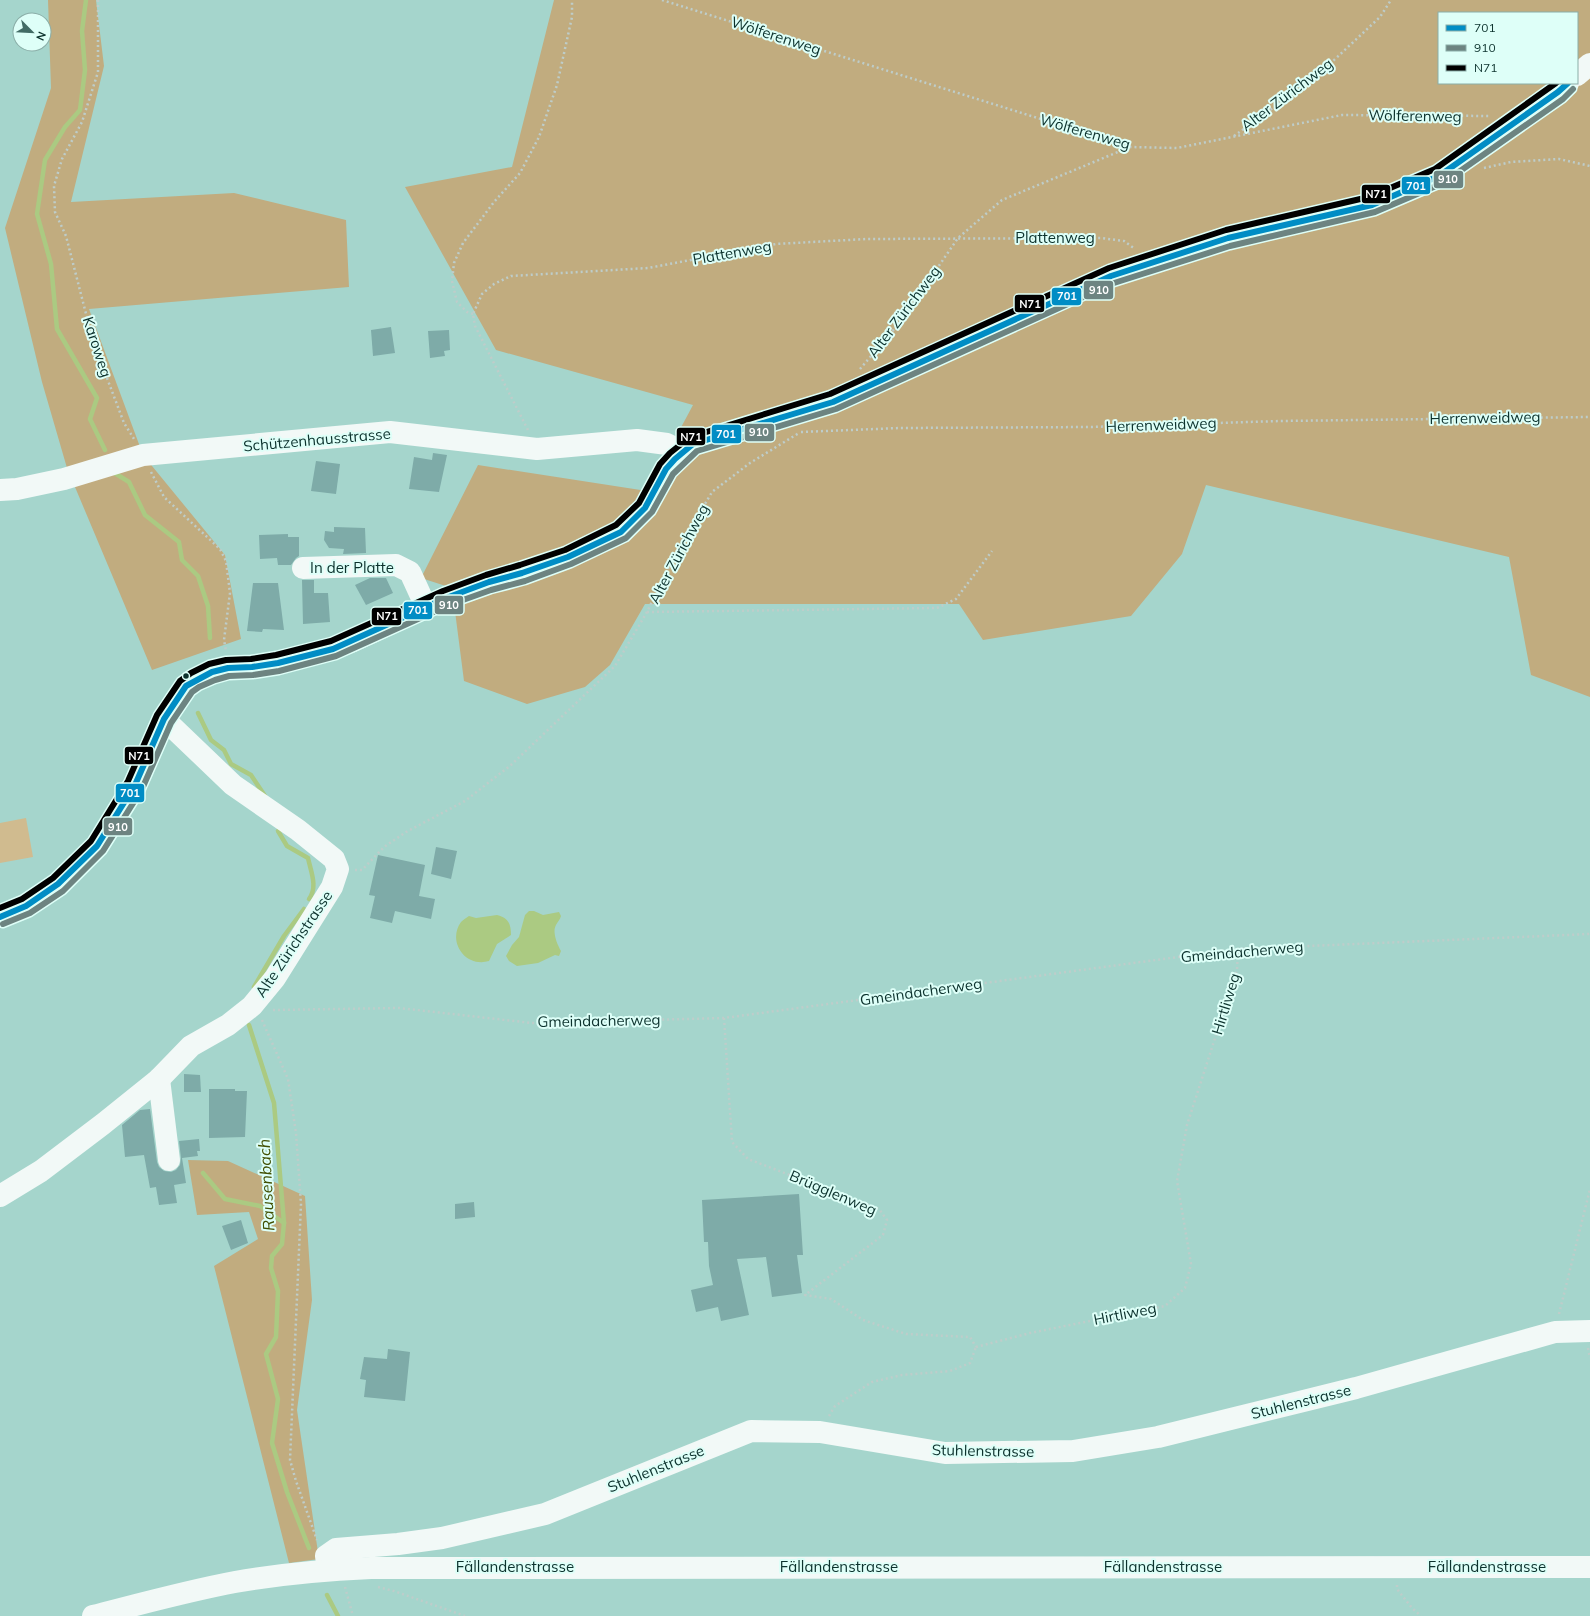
<svg xmlns="http://www.w3.org/2000/svg" width="1590" height="1616" font-family="Mulish,sans-serif">
	<style>
		.green { fill: #d0bb8f }
		.forest { fill: #c1ac7f; fill-rule: evenodd }
		.water { fill: #abca82 }
		.lines { fill: none; stroke-linecap: round; stroke-linejoin: round }
		.stream { stroke: #abca82; stroke-width: 4.5 }
		.building { fill: #7eaba8 }
		.path { stroke: #becdca; stroke-width: 2.5; stroke-dasharray: 2 3; stroke-linecap: butt }
		.minor { stroke: #f2f9f7; stroke-width: 22 }
		.bus-1-casing { stroke: #defff8; stroke-width: 9 }
		.bus-2-casing { stroke: #defff8; stroke-width: 9 }
		.bus-3-casing { stroke: #defff8; stroke-width: 9 }
		.bus-1 { stroke: #008dc5; stroke-width: 6 }
		.bus-2 { stroke: #6d8481; stroke-width: 6 }
		.bus-3 { stroke: #000; stroke-width: 6 }
		.bus-dot { fill: #0c322d; stroke: #defff8; stroke-width: 1.5 }
		.labels { text-anchor: middle; stroke-width: 4; stroke-linejoin: round; paint-order: stroke }
		.street-label { font-size: 15px; fill: #0c322d; stroke: #defff8 }
		.water-label { font-size: 16px; font-style: italic; fill: #415003; stroke: #defff8 }
		.line-badge { stroke: #defff8; stroke-width: 1.5 }
		.badge-label { font-size: 11px; text-anchor: middle; font-weight: bold; fill: #fff }
	</style>
	<rect width="100%" height="100%" fill="#a5d5cc"/>
	<path class="green" d="M 26,818 L 33,857 L 0,863 L 0,823 Z"/>
	<g class="forest">
		<path d="M 48,0 L 96,0 L 104,66 L 71,202 L 234,193 L 346,220 L 349,287 L 89,309 L 143,455 L 225,555 L 241,639 L 152,670 L 67,468 L 42,382 L 5,228 L 51,88 Z"/>
		<path d="M 554,0 L 1590,0 L 1590,697 L 1531,675 L 1509,557 L 1206,485 L 1182,554 L 1131,616 L 983,640 L 959,604 L 645,604 L 610,665 L 585,687 L 527,704 L 464,681 L 452,588 L 421,578 L 478,465 L 647,491 L 693,405 L 496,350 L 405,187 L 512,167 ZM 1439,13 L 1577,13 L 1577,83 L 1439,83 Z"/>
		<path d="M 188,1160 L 228,1161 L 305,1196 L 312,1300 L 297,1410 L 319,1559 L 289,1563 L 214,1266 L 258,1239 L 249,1212 L 197,1215 Z"/>
	</g>
	<g class="water">
		<path d="M 529,911 L 534,911 L 543,915 L 559,912 L 561,916 C 560,920 558,921 556,925 C 552,932 557,944 561,951 L 559,956 L 555,955 L 538,963 L 517,966 L 509,961 L 506,956 L 512,945 L 519,937 L 525,915 Z"/>
		<path d="M 497,915 C 508,918 511,923 511,935 L 497,944 L 489,961 C 465,968 447,941 461,922 C 463,920 466,918 469,916 L 476,918 Z"/>
	</g>
	<g class="lines">
		<g class="stream">
			<path d="M 86,0 L 82,31 L 85,70 L 80,110 L 65,127 L 45,160 L 37,214 L 51,264 L 57,329 L 97,398 L 90,419 L 105,450"/>
			<path d="M 113,472 L 129,482 L 145,515 L 179,542 L 182,560 L 198,576 L 208,606 L 210,638"/>
			<path d="M 198,713 L 211,740 L 224,750 L 231,764 L 251,775 L 265,796"/>
			<path d="M 278,831 L 287,846 L 308,858 C 311,872 318,887 309,899"/>
			<path d="M 254,987 L 284,936 L 304,909"/>
			<path d="M 249,1025 L 274,1103 L 284,1223 L 282,1244 L 272,1256 L 271,1268 L 278,1291 L 276,1337 L 266,1354 L 278,1399 L 272,1443 L 287,1492 L 309,1548"/>
			<path d="M 203,1173 L 225,1199 L 260,1206 L 284,1223"/>
			<path d="M 327,1595 L 338,1616"/>
		</g>
	</g>
	<g class="building">
		<path d="M 391,327 L 395,353 L 373,356 L 371,330 Z"/>
		<path d="M 449,330 L 450,350 L 444,351 L 445,356 L 430,358 L 428,331 Z"/>
		<path d="M 433,453 L 447,455 L 439,492 L 409,489 L 414,457 L 432,460 Z"/>
		<path d="M 316,461 L 340,464 L 336,494 L 311,491 Z"/>
		<path d="M 334,527 L 365,528 L 366,553 L 343,554 L 344,549 L 329,548 L 324,540 L 325,531 L 334,532 Z"/>
		<path d="M 288,534 L 288,537 L 299,537 L 299,556 L 296,558 L 291,565 L 278,565 L 277,558 L 260,559 L 259,535 Z"/>
		<path d="M 370,578 L 386,578 L 393,593 L 366,605 L 355,585 Z"/>
		<path d="M 302,580 L 314,580 L 314,593 L 328,593 L 330,622 L 303,624 Z"/>
		<path d="M 253,583 L 278,583 L 284,630 L 263,629 L 262,632 L 247,631 Z"/>
		<path d="M 436,847 L 457,851 L 451,879 L 431,874 Z"/>
		<path d="M 378,855 L 425,865 L 419,896 L 435,899 L 431,919 L 395,911 L 392,923 L 370,918 L 375,896 L 369,895 Z"/>
		<path d="M 184,1074 L 200,1075 L 201,1092 L 184,1092 Z"/>
		<path d="M 209,1089 L 235,1089 L 235,1091 L 247,1091 L 245,1137 L 209,1138 Z"/>
		<path d="M 150,1109 L 157,1162 L 159,1167 L 164,1171 L 171,1172 L 176,1170 L 180,1165 L 181,1158 L 179,1141 L 199,1139 L 200,1151 L 197,1151 L 198,1156 L 182,1158 L 186,1183 L 174,1185 L 177,1203 L 159,1205 L 156,1187 L 150,1188 L 144,1155 L 125,1157 L 122,1125 L 140,1110 Z"/>
		<path d="M 799,1194 L 803,1255 L 797,1255 L 802,1293 L 772,1297 L 766,1257 L 737,1259 L 749,1315 L 721,1321 L 718,1307 L 696,1312 L 691,1290 L 713,1285 L 709,1266 L 708,1242 L 704,1242 L 702,1200 Z"/>
		<path d="M 474,1202 L 475,1217 L 455,1219 L 455,1204 Z"/>
		<path d="M 241,1220 L 248,1243 L 231,1250 L 222,1226 Z"/>
		<path d="M 388,1349 L 410,1352 L 405,1401 L 364,1397 L 366,1380 L 360,1379 L 364,1357 L 387,1359 Z"/>
	</g>
	<g class="lines">
		<g class="path">
			<path d="M 98,0 L 98,72 L 82,122 L 62,159 L 54,186 L 55,212 L 66,236 L 93,341 L 124,423 L 134,439"/>
			<path d="M 662,0 L 1130,147 L 1177,148 L 1342,115 L 1490,116"/>
			<path d="M 1234,136 L 1317,76 L 1380,17 L 1391,0"/>
			<path d="M 1484,168 L 1511,162 L 1559,159 L 1590,166"/>
			<path d="M 473,314 L 467,312 L 457,302 L 452,281 L 454,263 L 463,243 L 494,202 L 520,173 L 539,137 L 557,85 L 572,17 L 572,0"/>
			<path d="M 860,369 L 901,321 L 958,238 L 1002,200 L 1130,147"/>
			<path d="M 528,430 L 475,326 L 473,314 L 482,294 L 494,284 L 511,276 L 648,268 L 776,244 L 866,239 L 1101,238 L 1124,241 L 1135,249"/>
			<path d="M 801,432 L 900,428 L 1091,427 L 1280,421 L 1590,417"/>
			<path d="M 151,472 L 164,497 L 220,549 L 226,561 L 230,593 L 224,640 L 226,651"/>
			<path d="M 647,612 L 937,608 L 956,599 L 992,551"/>
			<path d="M 355,870 L 362,870 L 384,847 L 406,832 L 465,801 L 511,765 L 615,666 L 647,612 L 673,558 L 712,492 L 750,463 L 799,433"/>
			<path d="M 273,1010 L 399,1008 L 532,1023 L 724,1018 L 1238,949 L 1590,934"/>
			<path d="M 724,1018 L 732,1142 L 748,1159 L 879,1209 L 887,1220 L 883,1235 L 805,1295 L 831,1299 L 863,1320 L 906,1334 L 970,1337 L 976,1347"/>
			<path d="M 262,1020 L 288,1079 L 296,1133 L 301,1204 L 290,1460 L 296,1481 L 317,1540"/>
			<path d="M 1559,1314 L 1590,1189"/>
			<path d="M 976,1347 L 1030,1333 L 1165,1306 L 1185,1288 L 1191,1264 L 1177,1181 L 1187,1125 L 1237,970 L 1238,949"/>
			<path d="M 1588,1348 L 1590,1358"/>
			<path d="M 829,1416 L 835,1406 L 872,1382 L 902,1375 L 950,1371 L 970,1363 L 976,1347"/>
			<path d="M 1397,1585 L 1397,1589 L 1412,1608 L 1421,1616"/>
			<path d="M 345,1587 L 353,1616"/>
			<path d="M 378,1587 L 394,1591 L 465,1616"/>
		</g>
		<g class="minor">
			<path d="M 1577,75 L 1590,64"/>
			<path d="M 0,490 L 17,489 L 64,479 L 143,455 L 390,432 L 537,449 L 637,440 L 667,444 L 683,452"/>
			<path d="M 303,568 L 396,565 L 410,572 L 426,607"/>
			<path d="M 0,917 L 26,906 L 58,884 L 97,846 L 135,785 L 164,719 L 177,698 L 186,686 L 195,680 L 212,672 L 228,668 L 252,667 L 278,663 L 333,649 L 353,641 L 446,598 L 489,582 L 522,573 L 568,557 L 621,532 L 645,508 L 666,469 L 675,459 L 693,444 L 833,402 L 1111,276 L 1228,238 L 1372,205 L 1439,176 L 1558,92 L 1568,83"/>
			<path d="M 159,1079 L 169,1160"/>
			<path d="M 0,1196 L 41,1171 L 103,1124 L 159,1079 L 191,1046 L 228,1025 L 252,1006 L 275,978 L 332,887 L 338,869 L 334,859 L 298,830 L 233,785 L 164,719"/>
			<path d="M 328,1570 L 326,1556 L 336,1549 L 398,1544 L 442,1538 L 545,1514 L 751,1431 L 820,1432 L 945,1453 L 1073,1451 L 1158,1437 L 1356,1388 L 1555,1332 L 1590,1331"/>
			<path d="M 93,1616 C 140,1604 187,1591 235,1582 C 280,1574 326,1570 371,1568 L 1590,1567"/>
		</g>
		<defs>
			<path id="bus-1" d="M 0,917 L 26,906 L 58,884 L 97,846 L 135,785 L 164,719 L 186,686 L 212,672 L 228,668 L 252,667 L 278,663 L 333,649 L 446,598 L 489,582 L 522,573 L 568,557 L 621,532 L 645,508 L 666,469 L 675,459 L 693,444 L 833,402 L 1111,276 L 1228,238 L 1372,205 L 1439,176 L 1558,92 L 1568,83"/>
			<path id="bus-2" d="M 3,924 L 30,913 L 63,891 L 103,851 L 142,789 L 171,723 L 192,692 L 199,687 L 215,680 L 229,676 L 253,675 L 279,671 L 336,656 L 449,605 L 491,590 L 525,581 L 571,564 L 626,538 L 652,512 L 673,474 L 697,451 L 836,409 L 1114,283 L 1230,246 L 1375,212 L 1443,183 L 1563,99 L 1573,89"/>
			<path id="bus-3" d="M 0,908 L 22,899 L 53,878 L 91,841 L 128,781 L 157,715 L 180,681 L 191,673 L 209,664 L 226,660 L 251,659 L 276,655 L 331,641 L 443,591 L 486,575 L 520,565 L 565,550 L 616,525 L 639,503 L 660,464 L 670,453 L 690,437 L 830,394 L 1109,268 L 1226,230 L 1369,197 L 1435,169 L 1556,83"/>
		</defs>
		<use href="#bus-1" class="bus-1-casing"/>
		<use href="#bus-2" class="bus-2-casing"/>
		<use href="#bus-3" class="bus-3-casing"/>
		<use href="#bus-1" class="bus-1"/>
		<use href="#bus-2" class="bus-2"/>
		<use href="#bus-3" class="bus-3"/>
	</g>
	<circle class="bus-dot" cx="186" cy="676" r="3.5"/>
	<g class="labels">
		<g class="street-label">
			<text transform="translate(776 36) rotate(18)" y="5">Wölferenweg</text>
			<text transform="translate(1287 95) rotate(-37)" y="5">Alter Zürichweg</text>
			<text transform="translate(1415 116) rotate(1)" y="5">Wölferenweg</text>
			<text transform="translate(1085 132) rotate(16)" y="5">Wölferenweg</text>
			<text x="1055" y="243">Plattenweg</text>
			<text transform="translate(732 253) rotate(-10)" y="5">Plattenweg</text>
			<text transform="translate(904 312) rotate(-53)" y="5">Alter Zürichweg</text>
			<text transform="translate(97 347) rotate(72)" y="5">Karoweg</text>
			<text transform="translate(1485 418) rotate(-1)" y="5">Herrenweidweg</text>
			<text transform="translate(1161 425) rotate(-2)" y="5">Herrenweidweg</text>
			<text transform="translate(317 440) rotate(-5)" y="5">Schützenhausstrasse</text>
			<text transform="translate(679 554) rotate(-62)" y="5">Alter Zürichweg</text>
			<text x="352" y="573">In der Platte</text>
			<text transform="translate(294 944) rotate(-56)" y="5">Alte Zürichstrasse</text>
			<text transform="translate(1242 952) rotate(-5)" y="5">Gmeindacherweg</text>
			<text transform="translate(921 992) rotate(-8)" y="5">Gmeindacherweg</text>
			<text transform="translate(1226 1004) rotate(-73)" y="5">Hirtliweg</text>
			<text transform="translate(599 1021) rotate(-1)" y="5">Gmeindacherweg</text>
			<text transform="translate(833 1193) rotate(23)" y="5">Brügglenweg</text>
			<text transform="translate(1125 1314) rotate(-11)" y="5">Hirtliweg</text>
			<text transform="translate(1301 1402) rotate(-14)" y="5">Stuhlenstrasse</text>
			<text transform="translate(983 1451) rotate(1)" y="5">Stuhlenstrasse</text>
			<text transform="translate(656 1469) rotate(-22)" y="5">Stuhlenstrasse</text>
			<text x="515" y="1572">Fällandenstrasse</text>
			<text x="839" y="1572">Fällandenstrasse</text>
			<text x="1163" y="1572">Fällandenstrasse</text>
			<text x="1487" y="1572">Fällandenstrasse</text>
		</g>
		<g class="water-label">
			<text transform="translate(266 1185) rotate(-93)" y="6">Rausenbach</text>
		</g>
	</g>
	<g class="line-badge">
		<rect x="1433" y="170" width="31" height="19" rx="4" fill="#6d8481"/>
		<rect x="1401" y="176" width="30" height="19" rx="4" fill="#008dc5"/>
		<rect x="1361" y="184" width="30" height="20" rx="4" fill="#000"/>
		<rect x="1083" y="280" width="31" height="20" rx="4" fill="#6d8481"/>
		<rect x="1051" y="287" width="31" height="19" rx="4" fill="#008dc5"/>
		<rect x="1014" y="294" width="31" height="19" rx="4" fill="#000"/>
		<rect x="744" y="423" width="31" height="19" rx="4" fill="#6d8481"/>
		<rect x="711" y="424" width="31" height="20" rx="4" fill="#008dc5"/>
		<rect x="676" y="427" width="30" height="19" rx="4" fill="#000"/>
		<rect x="434" y="595" width="30" height="20" rx="4" fill="#6d8481"/>
		<rect x="403" y="601" width="30" height="19" rx="4" fill="#008dc5"/>
		<rect x="371" y="607" width="31" height="19" rx="4" fill="#000"/>
		<rect x="124" y="746" width="30" height="19" rx="4" fill="#000"/>
		<rect x="115" y="783" width="30" height="20" rx="4" fill="#008dc5"/>
		<rect x="103" y="817" width="30" height="19" rx="4" fill="#6d8481"/>
	</g>
	<g class="badge-label">
		<text x="1448" y="183">910</text>
		<text x="1416" y="190">701</text>
		<text x="1376" y="198">N71</text>
		<text x="1099" y="294">910</text>
		<text x="1067" y="300">701</text>
		<text x="1030" y="308">N71</text>
		<text x="759" y="436">910</text>
		<text x="726" y="438">701</text>
		<text x="691" y="441">N71</text>
		<text x="449" y="609">910</text>
		<text x="418" y="614">701</text>
		<text x="387" y="620">N71</text>
		<text x="139" y="760">N71</text>
		<text x="130" y="797">701</text>
		<text x="118" y="831">910</text>
	</g>
	<rect x="1438" y="12" width="140" height="72" fill="#defff8" stroke="#8aada7"/>
	<rect x="1446" y="25" width="20" height="6" fill="#008dc5" stroke="#8aada7"/>
	<text x="1474" y="32" font-size="12" fill="#0c322d">701</text>
	<rect x="1446" y="45" width="20" height="6" fill="#6d8481" stroke="#8aada7"/>
	<text x="1474" y="52" font-size="12" fill="#0c322d">910</text>
	<rect x="1446" y="65" width="20" height="6" fill="#000000" stroke="#8aada7"/>
	<text x="1474" y="72" font-size="12" fill="#0c322d">N71</text>
	<g transform="translate(32 32) rotate(114)"><circle r="19" fill="#defff8" stroke="#8aada7"/>
	<path d="M0-3L7 15L0 10L-7 15Z" fill="#426b65"/>
	<text y="-6" font-size="11" font-weight="bold" text-anchor="middle" fill="#0c322d">N</text>
	</g>
</svg>
